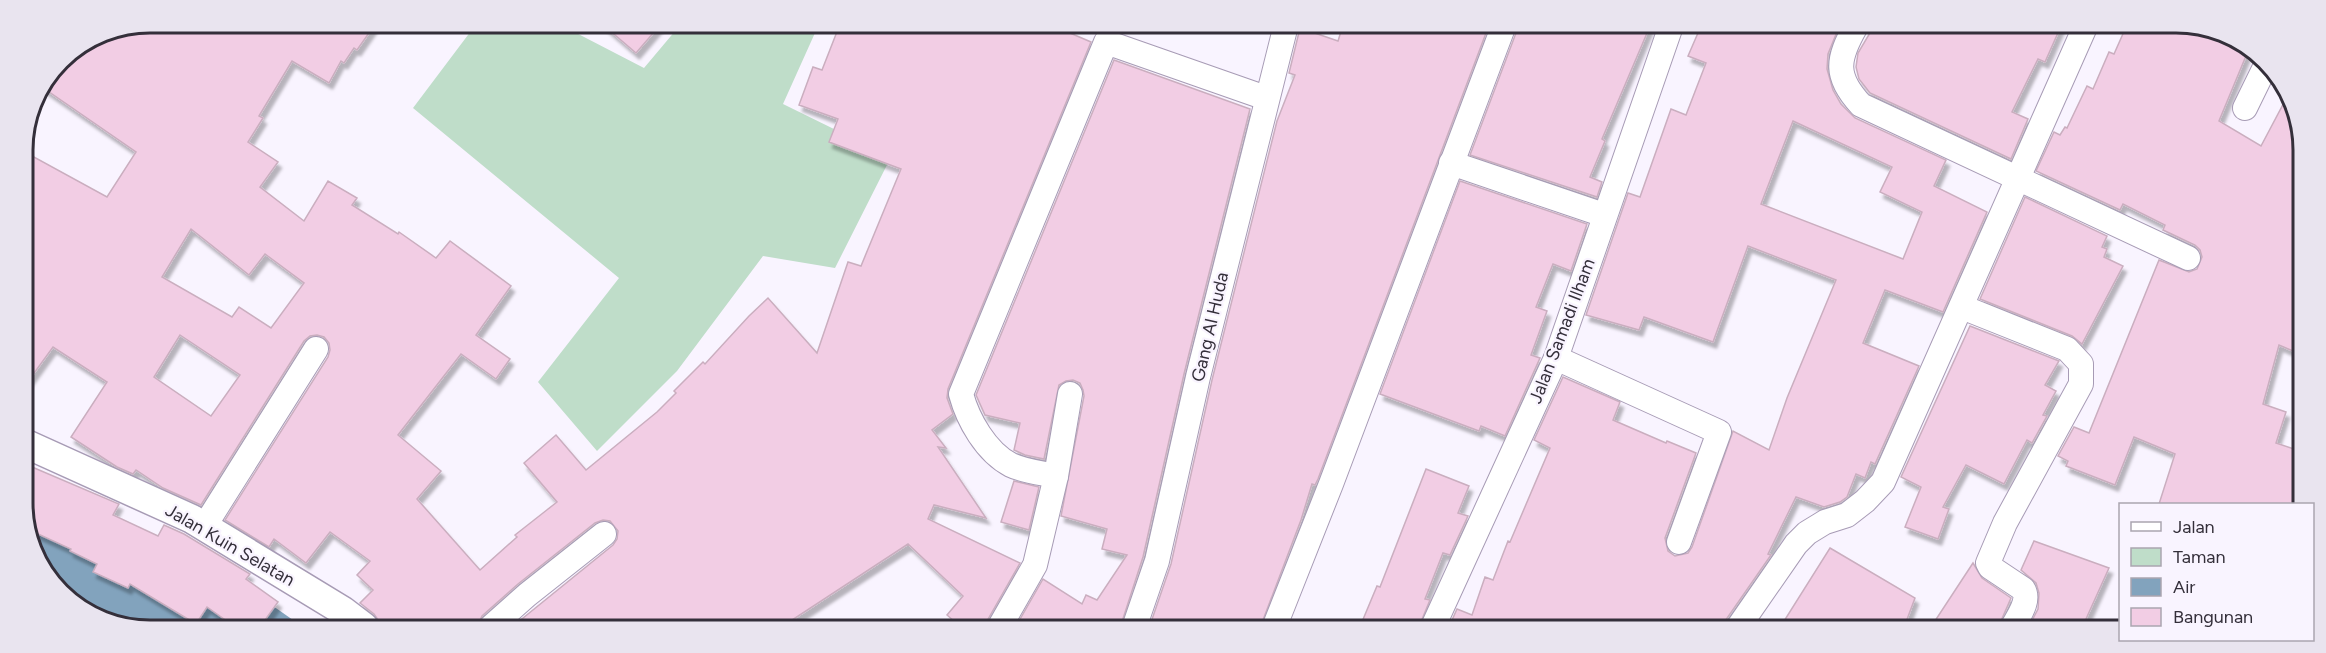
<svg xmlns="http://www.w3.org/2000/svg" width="2326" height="653" font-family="Figtree,sans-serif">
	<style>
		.green { fill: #bfddc9 }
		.water { fill: #82a3bd }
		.building { fill: #f2cde4; stroke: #caaebf; stroke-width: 1.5; fill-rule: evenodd; filter: url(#shadow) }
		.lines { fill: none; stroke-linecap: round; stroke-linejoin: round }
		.minor-casing { stroke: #a79bb5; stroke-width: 26 }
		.tertiary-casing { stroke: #a79bb5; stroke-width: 31 }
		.minor { stroke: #fff; stroke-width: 24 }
		.tertiary { stroke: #fff; stroke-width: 28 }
		.labels { text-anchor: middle; stroke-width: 4.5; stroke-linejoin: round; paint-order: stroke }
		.street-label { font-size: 18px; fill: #342f3a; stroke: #f9f4ff }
		.rim { fill: none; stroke: #342f3a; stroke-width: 3 }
	</style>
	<defs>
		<filter id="shadow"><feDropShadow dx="3.5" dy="6" stdDeviation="1.5" flood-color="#0004"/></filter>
	</defs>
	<rect width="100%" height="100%" fill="#f9f4ff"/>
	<path class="green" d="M 477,23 L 557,23 L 644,68 L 681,24 L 819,24 L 783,104 L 891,157 L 835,268 L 763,256 L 677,371 L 597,451 L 538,382 L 619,278 L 413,108 Z"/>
	<path class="water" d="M 25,483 L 204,558 L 303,627 L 118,626 L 60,593 L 25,527 Z"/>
	<g class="building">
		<path d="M 150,22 L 265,23 L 279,32 L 285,23 L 376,23 L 357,50 L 354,48 L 344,63 L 341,61 L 329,83 L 292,61 L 259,116 L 263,118 L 248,142 L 278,162 L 260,187 L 304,221 L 328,181 L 357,198 L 352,205 L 398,234 L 399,232 L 436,258 L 450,241 L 511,286 L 476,335 L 510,359 L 496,379 L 461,354 L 398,435 L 441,471 L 417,499 L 480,570 L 517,537 L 515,535 L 557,502 L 524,463 L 556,435 L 586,470 L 657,412 L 676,393 L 674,391 L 703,362 L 705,364 L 749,316 L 768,298 L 817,353 L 848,262 L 861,266 L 901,169 L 829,142 L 838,119 L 799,105 L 813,67 L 822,70 L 840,24 L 1049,24 L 1091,42 L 948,389 L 947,398 L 953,414 L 932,430 L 946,448 L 938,447 L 986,518 L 934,505 L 928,519 L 1020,563 L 987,621 L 985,628 L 962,628 L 947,615 L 963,596 L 908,544 L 780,628 L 512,627 L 613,545 L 617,539 L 618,531 L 610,521 L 603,520 L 595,523 L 518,584 L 482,616 L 477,627 L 383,627 L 374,614 L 360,603 L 373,590 L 357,575 L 370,561 L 330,532 L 306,563 L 274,539 L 269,547 L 225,520 L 328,357 L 330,350 L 329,343 L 324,337 L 317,335 L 310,336 L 304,341 L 201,505 L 163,488 L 136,470 L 133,474 L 117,467 L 71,437 L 107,382 L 53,347 L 24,387 L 23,151 L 107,197 L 136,152 L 42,87 L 61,59 L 102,32 ZM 191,229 L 249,275 L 265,254 L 304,283 L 271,328 L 239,307 L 232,317 L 162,277 ZM 180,335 L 240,375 L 211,416 L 154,377 Z"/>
		<path d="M 601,23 L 633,24 L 661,24 L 636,53 Z"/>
		<path d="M 1343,25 L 1468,25 L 1486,33 L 1318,479 L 1315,485 L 1312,484 L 1301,520 L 1260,628 L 1149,628 L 1171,564 L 1212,380 L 1277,121 L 1295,75 L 1289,73 L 1300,28 L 1338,41 Z"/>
		<path d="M 1519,25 L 1650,26 L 1602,139 L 1605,141 L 1590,177 L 1602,182 L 1597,197 L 1470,155 Z"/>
		<path d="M 1701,26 L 1839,27 L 1828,54 L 1827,69 L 1833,90 L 1841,104 L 1855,118 L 1946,160 L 1934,186 L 1987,212 L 1943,312 L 1885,290 L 1863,343 L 1919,366 L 1875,464 L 1871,462 L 1865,478 L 1856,474 L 1847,497 L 1840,502 L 1824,507 L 1796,497 L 1768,554 L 1771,555 L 1725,621 L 1723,629 L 1448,629 L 1457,609 L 1472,615 L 1485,577 L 1493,580 L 1508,541 L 1510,542 L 1550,448 L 1534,440 L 1563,377 L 1620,402 L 1613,420 L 1666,443 L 1667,441 L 1696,453 L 1665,538 L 1668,551 L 1675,556 L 1688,553 L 1692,547 L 1733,431 L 1769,450 L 1787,398 L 1836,280 L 1748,246 L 1713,342 L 1644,317 L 1639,330 L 1586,315 L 1628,193 L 1640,197 L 1671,109 L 1686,115 L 1706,63 L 1688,56 ZM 1793,121 L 1892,167 L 1880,192 L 1922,212 L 1903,259 L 1761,204 Z"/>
		<path d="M 1874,26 L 2061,26 L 2045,62 L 2038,59 L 2012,112 L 2028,119 L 2011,159 L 1870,93 L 1859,79 L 1856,67 L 1858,53 Z"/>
		<path d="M 2126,27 L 2208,27 L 2248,51 L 2219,121 L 2261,146 L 2287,97 L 2301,126 L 2300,354 L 2279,345 L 2263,404 L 2286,412 L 2276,443 L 2300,451 L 2299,485 L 2293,504 L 2159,504 L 2175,454 L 2134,437 L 2115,485 L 2066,466 L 2068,461 L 2058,456 L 2074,427 L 2089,433 L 2159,260 L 2189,272 L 2197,269 L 2202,257 L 2200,250 L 2195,245 L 2163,230 L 2165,225 L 2123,204 L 2120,210 L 2036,171 L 2054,132 L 2060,135 L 2065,127 L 2067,128 L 2087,86 L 2093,89 L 2109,52 L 2114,54 Z"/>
		<path d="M 1114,60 L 1250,109 L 1184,374 L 1143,557 L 1120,628 L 1015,628 L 1043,579 L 1082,604 L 1086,595 L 1097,600 L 1127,555 L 1102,549 L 1107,529 L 1061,516 L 1084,396 L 1083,390 L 1080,383 L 1073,380 L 1066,381 L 1059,385 L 1044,459 L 1025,455 L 1014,450 L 1020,423 L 985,415 L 976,395 Z"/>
		<path d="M 1460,181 L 1587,224 L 1571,271 L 1553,264 L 1536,307 L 1547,311 L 1531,355 L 1540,358 L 1505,436 L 1481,426 L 1479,431 L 1380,394 Z"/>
		<path d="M 2025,197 L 2107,236 L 2102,247 L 2107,249 L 2104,257 L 2123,266 L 2082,344 L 2072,336 L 1980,299 Z"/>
		<path d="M 1970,326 L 2059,361 L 2045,385 L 2056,391 L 2043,415 L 2047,416 L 2032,443 L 2027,440 L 2004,484 L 1966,465 L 1943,507 L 1949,509 L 1938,539 L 1905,527 L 1921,487 L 1901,477 Z"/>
		<path d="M 25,464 L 119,504 L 113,515 L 158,536 L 164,525 L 184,534 L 250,574 L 246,579 L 278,602 L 260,627 L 234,626 L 207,607 L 196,624 L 130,584 L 128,588 L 93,572 L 97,564 L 70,551 L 71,549 L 25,528 Z"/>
		<path d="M 1426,469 L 1469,486 L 1458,513 L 1468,516 L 1450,555 L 1443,553 L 1425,599 L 1430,600 L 1418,629 L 1359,629 L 1377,586 L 1380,587 Z"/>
		<path d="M 1014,481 L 1039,487 L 1029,530 L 1001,522 Z"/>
		<path d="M 2034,541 L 2109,568 L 2081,630 L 2027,630 L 2038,609 L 2039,593 L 2036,583 L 2021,570 Z"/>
		<path d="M 1830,548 L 1915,598 L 1903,630 L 1779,629 Z"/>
		<path d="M 1973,563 L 1982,578 L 2011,598 L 1997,630 L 1929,630 Z"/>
	</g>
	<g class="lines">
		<defs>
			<g id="minor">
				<path d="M 1856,26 C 1837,59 1834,76 1861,105 L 2188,258"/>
				<path d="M 2245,108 L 2267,63"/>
				<path d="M 1451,163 L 1604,215"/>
				<path d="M 1962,307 L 2067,349 L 2081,364 L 2081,384 L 2005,523 L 1988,563 L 1990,567 L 2023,589 C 2031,601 2017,618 2011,630"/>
				<path d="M 1556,358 L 1719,432 L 1679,542"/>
				<path d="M 1056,476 L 1070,394"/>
				<path d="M 204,527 L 316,349"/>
				<path d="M 491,627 L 527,595 L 604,534"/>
				<path d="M 999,628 L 1035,565 L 1056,476 C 1042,473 1023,471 1011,465 C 986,452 968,420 961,394 L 1106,42 L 1266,98"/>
				<path d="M 1134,628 L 1157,561 L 1198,377 L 1286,25"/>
				<path d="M 1274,628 L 1331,484 L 1504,25"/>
				<path d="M 1432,629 L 1556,358 L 1671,26"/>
				<path d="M 1737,629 L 1796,544 L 1807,533 L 1825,522 L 1847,515 L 1865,501 L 1883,482 L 2085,27"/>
			</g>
			<path id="tertiary" d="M 24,443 L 192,519 L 343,611 L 364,627"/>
		</defs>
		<use href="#minor" class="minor-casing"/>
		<use href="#tertiary" class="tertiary-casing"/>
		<use href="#minor" class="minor"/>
		<use href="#tertiary" class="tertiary"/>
	</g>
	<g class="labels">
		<g class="street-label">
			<text transform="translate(1210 327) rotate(-77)" y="6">Gang Al Huda</text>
			<text transform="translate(1562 331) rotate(-69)" y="6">Jalan Samadi Ilham</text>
			<text transform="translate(230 545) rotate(30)" y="6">Jalan Kuin Selatan</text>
		</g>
	</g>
	<path d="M0 0H2326V653H0ZM150 33H2176A117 117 0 0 1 2293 150V503A117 117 0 0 1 2176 620H150A117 117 0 0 1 33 503V150A117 117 0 0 1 150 33Z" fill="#e9e4ef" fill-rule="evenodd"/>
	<path class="rim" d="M150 33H2176A117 117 0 0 1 2293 150V503A117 117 0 0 1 2176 620H150A117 117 0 0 1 33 503V150A117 117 0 0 1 150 33Z"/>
	<rect x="2119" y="503" width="195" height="138" fill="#f9f4ff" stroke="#aaa5b0" stroke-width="1.5"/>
	<rect x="2131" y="522" width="30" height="9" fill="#ffffff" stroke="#aaa5b0" stroke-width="1.5"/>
	<text x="2173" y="533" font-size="18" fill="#342f3a">Jalan</text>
	<rect x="2131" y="548" width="30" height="18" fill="#bfddc9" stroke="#aaa5b0" stroke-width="1.5"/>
	<text x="2173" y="563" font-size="18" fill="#342f3a">Taman</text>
	<rect x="2131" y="578" width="30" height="18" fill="#82a3bd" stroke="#aaa5b0" stroke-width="1.5"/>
	<text x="2173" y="593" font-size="18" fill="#342f3a">Air</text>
	<rect x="2131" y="608" width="30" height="18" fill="#f2cde4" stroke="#aaa5b0" stroke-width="1.5"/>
	<text x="2173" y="623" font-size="18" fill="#342f3a">Bangunan</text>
</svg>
